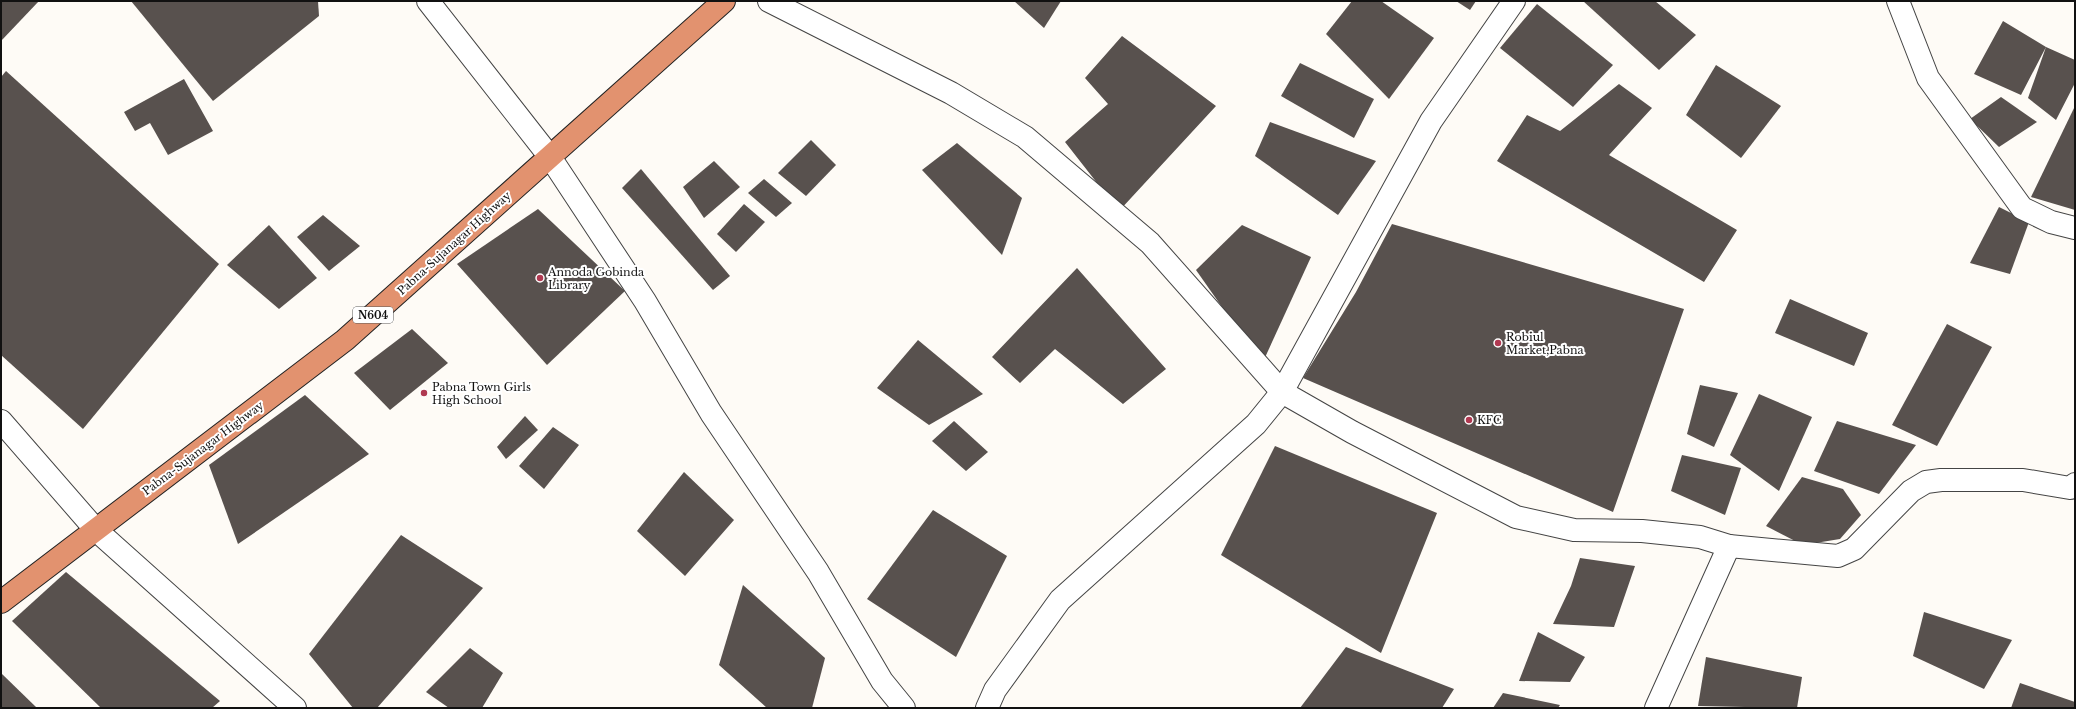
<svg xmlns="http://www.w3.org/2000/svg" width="2076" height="709" font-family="'Libre Baskerville',serif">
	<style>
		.building { fill: #58514e }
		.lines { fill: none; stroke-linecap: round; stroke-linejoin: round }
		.street-casing { stroke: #444; stroke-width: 24 }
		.highway-casing { stroke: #222; stroke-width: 24 }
		.street { stroke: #fff; stroke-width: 22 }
		.highway { stroke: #e2926f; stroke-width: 22 }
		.poi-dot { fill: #b03951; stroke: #fff; stroke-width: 1.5 }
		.labels { text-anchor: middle; stroke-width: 4; stroke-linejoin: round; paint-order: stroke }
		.shield { fill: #fff; stroke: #585858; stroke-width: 1 }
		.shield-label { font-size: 10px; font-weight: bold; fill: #111 }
		.street-label { font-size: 11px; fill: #111; stroke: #fff }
		.poi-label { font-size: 11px; fill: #111; stroke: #fff; text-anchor: start }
	</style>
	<rect width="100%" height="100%" fill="#fefbf6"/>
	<g class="building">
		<path d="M 1,1 L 39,1 L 1,41 Z"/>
		<path d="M 131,1 L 318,1 L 319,16 L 213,101 Z"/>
		<path d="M 1014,1 L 1061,1 L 1044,28 Z"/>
		<path d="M 1352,1 L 1381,1 L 1434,38 L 1389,99 L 1326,34 Z"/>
		<path d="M 1456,1 L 1476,1 L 1470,10 Z"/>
		<path d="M 1583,1 L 1655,1 L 1696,35 L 1659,70 Z"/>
		<path d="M 1537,4 L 1613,65 L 1573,107 L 1500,48 Z"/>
		<path d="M 2003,21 L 2046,47 L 2075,60 L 2075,83 L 2056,120 L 2028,98 L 2046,47 L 2021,95 L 1974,74 Z"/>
		<path d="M 1122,36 L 1216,106 L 1119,211 L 1065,142 L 1108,104 L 1085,78 Z"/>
		<path d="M 1300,63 L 1374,99 L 1354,138 L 1281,96 Z"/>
		<path d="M 1716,65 L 1781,106 L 1741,158 L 1686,115 Z"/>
		<path d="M 6,71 L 219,264 L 83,429 L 1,355 L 1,77 Z"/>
		<path d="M 184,79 L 213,131 L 168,155 L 150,123 L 135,131 L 124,112 Z"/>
		<path d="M 1619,84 L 1652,108 L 1609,155 L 1737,230 L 1704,282 L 1497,161 L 1527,115 L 1560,131 Z"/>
		<path d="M 2001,97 L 2037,122 L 1999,147 L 1970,119 Z"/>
		<path d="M 2075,106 L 2075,210 L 2031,197 Z"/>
		<path d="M 1270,122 L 1376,161 L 1338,215 L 1255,156 Z"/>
		<path d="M 811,140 L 836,165 L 806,196 L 778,173 Z"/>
		<path d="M 957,143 L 1022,198 L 1002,255 L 922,170 Z"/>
		<path d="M 714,161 L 740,187 L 704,218 L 683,187 Z"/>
		<path d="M 641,169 L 730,276 L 713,290 L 622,188 Z"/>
		<path d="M 764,179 L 792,203 L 776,217 L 748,193 Z"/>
		<path d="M 744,204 L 765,222 L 736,252 L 717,234 Z"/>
		<path d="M 1999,207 L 2029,222 L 2010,274 L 1970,263 Z"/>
		<path d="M 538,209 L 625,291 L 547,365 L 457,264 Z"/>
		<path d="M 323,215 L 360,246 L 329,271 L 297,237 Z"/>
		<path d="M 1392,224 L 1684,309 L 1613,512 L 1303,378 L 1356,292 Z"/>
		<path d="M 269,225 L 317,278 L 279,309 L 227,265 Z"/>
		<path d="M 1242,225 L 1311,257 L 1262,364 L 1196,270 Z"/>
		<path d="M 1077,268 L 1166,369 L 1123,404 L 1055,349 L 1020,383 L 992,357 Z"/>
		<path d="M 1790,299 L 1868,333 L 1854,366 L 1775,333 Z"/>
		<path d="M 1947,324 L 1992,347 L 1937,446 L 1892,425 Z"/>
		<path d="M 412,329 L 448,363 L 390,410 L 354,373 Z"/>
		<path d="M 918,340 L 983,394 L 929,425 L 877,388 Z"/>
		<path d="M 1700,385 L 1738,393 L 1714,447 L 1687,434 Z"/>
		<path d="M 1759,394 L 1812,417 L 1779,491 L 1730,455 Z"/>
		<path d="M 305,395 L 369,454 L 238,544 L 209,465 Z"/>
		<path d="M 525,416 L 538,430 L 506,459 L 497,447 Z"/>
		<path d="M 954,421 L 988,452 L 966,471 L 932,441 Z"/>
		<path d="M 1837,421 L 1916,445 L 1879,494 L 1814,471 Z"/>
		<path d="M 553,427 L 579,445 L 544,489 L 519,466 Z"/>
		<path d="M 1275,446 L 1437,513 L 1381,653 L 1221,555 Z"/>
		<path d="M 1682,455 L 1741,468 L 1725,515 L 1671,491 Z"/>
		<path d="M 684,472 L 734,520 L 685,576 L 637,531 Z"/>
		<path d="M 1802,477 L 1843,489 L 1861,515 L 1840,539 L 1803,545 L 1766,526 Z"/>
		<path d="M 933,510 L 1007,556 L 956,657 L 867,599 Z"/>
		<path d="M 401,535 L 483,588 L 377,708 L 353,708 L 309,654 Z"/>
		<path d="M 1580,558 L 1635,566 L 1614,627 L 1553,624 L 1571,586 Z"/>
		<path d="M 66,572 L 220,701 L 212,708 L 101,708 L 12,621 Z"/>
		<path d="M 743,585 L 825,658 L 812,708 L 767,708 L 719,665 Z"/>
		<path d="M 1924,612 L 2012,640 L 1984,689 L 1913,656 Z"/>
		<path d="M 1538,632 L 1585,657 L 1570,682 L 1519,681 Z"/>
		<path d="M 1346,647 L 1454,689 L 1442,708 L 1300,708 Z"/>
		<path d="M 470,648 L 503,673 L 482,708 L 449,708 L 426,692 Z"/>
		<path d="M 1706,657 L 1802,677 L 1797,708 L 1698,706 Z"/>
		<path d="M 1,673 L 37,708 L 1,708 Z"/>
		<path d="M 2020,683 L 2075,702 L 2075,708 L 2011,708 Z"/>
		<path d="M 1503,693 L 1560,705 L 1558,708 L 1493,708 Z"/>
	</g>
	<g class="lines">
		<defs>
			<g id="street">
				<path d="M 428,1 L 550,157 L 645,301 L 711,413 L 818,572 L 882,681 L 904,708"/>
				<path d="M 769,1 L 951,93 L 1025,137 L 1150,243 L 1282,392 L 1352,432 L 1516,517 L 1574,530 L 1642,531 L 1700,537 L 1729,546 L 1656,708"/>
				<path d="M 1898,1 L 1928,78 L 2022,208 L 2051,222 L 2075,228"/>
				<path d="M 1,421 L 96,530 L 295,708"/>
				<path d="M 1729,546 L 1838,556 L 1854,549 L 1911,491 L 1926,482 L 1941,480 L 2023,480 L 2070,488 L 2075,484"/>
				<path d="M 987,708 L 995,690 L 1060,600 L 1256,424 L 1282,392 L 1431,121 L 1514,1"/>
			</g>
			<path id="highway" d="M 1,602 L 345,340 L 724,1"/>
		</defs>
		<use href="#street" class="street-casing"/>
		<use href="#highway" class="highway-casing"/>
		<use href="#street" class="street"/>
		<use href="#highway" class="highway"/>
	</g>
	<g class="poi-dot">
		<circle cx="540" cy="278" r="4"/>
		<circle cx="1498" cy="343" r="4"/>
		<circle cx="424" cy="393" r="4"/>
		<circle cx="1469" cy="420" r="4"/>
	</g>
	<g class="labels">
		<rect class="shield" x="353" y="307" width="40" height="16" rx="3"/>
		<g class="shield-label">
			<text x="373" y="319">N604</text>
		</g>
		<g class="street-label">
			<text transform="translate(454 243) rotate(-42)" y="4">Pabna-Sujanagar Highway</text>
			<text transform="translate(203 448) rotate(-37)" y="4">Pabna-Sujanagar Highway</text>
		</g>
		<g class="poi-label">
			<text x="548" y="276">Annoda Gobinda<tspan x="548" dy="13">Library</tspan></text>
			<text x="1506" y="341">Robiul<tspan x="1506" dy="13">Market,Pabna</tspan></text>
			<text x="432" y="391">Pabna Town Girls<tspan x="432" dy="13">High School</tspan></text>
			<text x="1477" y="424">KFC</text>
		</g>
	</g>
	<rect width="2076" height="709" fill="none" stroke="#111111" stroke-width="4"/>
</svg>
